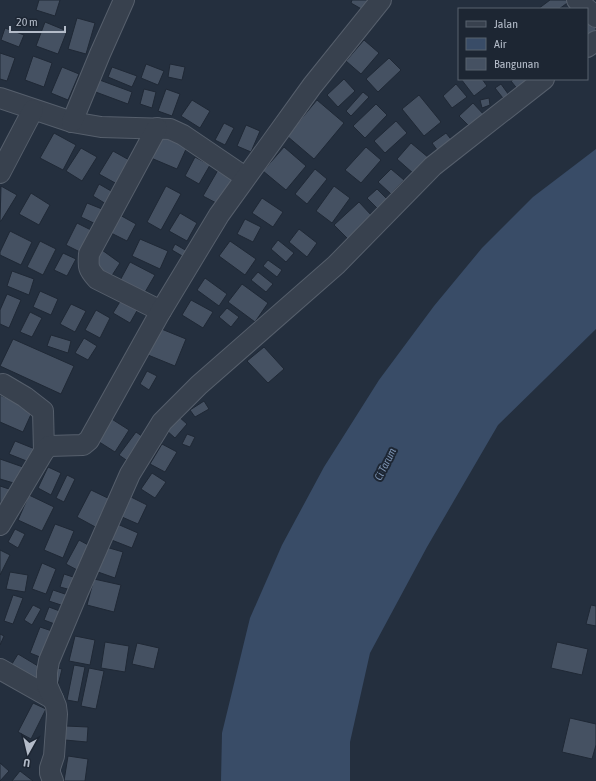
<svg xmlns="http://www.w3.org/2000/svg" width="596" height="781" font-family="'Asap Condensed',sans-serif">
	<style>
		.water { fill: #394c67 }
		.building { fill: #455162; stroke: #1f2835 }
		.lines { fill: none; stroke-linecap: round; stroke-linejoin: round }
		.minor-casing { stroke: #565f6c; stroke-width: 22 }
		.minor { stroke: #38414e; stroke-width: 20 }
		.labels { text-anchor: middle; stroke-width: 4; stroke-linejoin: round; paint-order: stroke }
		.water-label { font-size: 11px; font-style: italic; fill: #7c92b1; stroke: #1d2633 }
	</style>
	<rect width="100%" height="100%" fill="#242f3e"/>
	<path class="water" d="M 596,149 L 596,329 L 498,425 L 427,547 L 370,653 L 350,742 L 350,781 L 221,781 L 222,733 L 250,618 L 282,545 L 324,467 L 379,380 L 434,306 L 482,248 L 533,197 Z"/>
	<g class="building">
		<path d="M 39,0 L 60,0 L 55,16 L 36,10 Z"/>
		<path d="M 352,0 L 372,0 L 365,11 L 351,3 Z"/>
		<path d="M 550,0 L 569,0 L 570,1 L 559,9 L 538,9 Z"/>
		<path d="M 77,18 L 95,23 L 86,54 L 68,49 Z"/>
		<path d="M 592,20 L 596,25 L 596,35 L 587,44 L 587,25 Z"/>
		<path d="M 45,22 L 67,31 L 58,54 L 36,46 Z"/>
		<path d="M 5,28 L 24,35 L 19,47 L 1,40 Z"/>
		<path d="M 364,40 L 379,53 L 361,74 L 346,61 Z"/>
		<path d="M 0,53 L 15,58 L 7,81 L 0,79 Z"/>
		<path d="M 33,56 L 52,63 L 44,87 L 25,80 Z"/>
		<path d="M 389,58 L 401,70 L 378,92 L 366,79 Z"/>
		<path d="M 146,64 L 164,71 L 158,85 L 141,78 Z"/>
		<path d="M 170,64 L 185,67 L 182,80 L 168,77 Z"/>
		<path d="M 62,67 L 79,74 L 68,100 L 51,93 Z"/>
		<path d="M 112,67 L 137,76 L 132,87 L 108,77 Z"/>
		<path d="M 97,79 L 132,92 L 128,104 L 93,91 Z"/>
		<path d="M 344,79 L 355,91 L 338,107 L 327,95 Z"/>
		<path d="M 461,79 L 482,79 L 487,86 L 474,96 Z"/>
		<path d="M 514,79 L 535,79 L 519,91 L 511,81 Z"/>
		<path d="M 456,84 L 467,97 L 452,108 L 443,96 Z"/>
		<path d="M 501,84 L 511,98 L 506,102 L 495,88 Z"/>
		<path d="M 144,89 L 156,92 L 152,108 L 140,104 Z"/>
		<path d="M 166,89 L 180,94 L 172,116 L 158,111 Z"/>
		<path d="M 363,92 L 369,97 L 351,116 L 346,111 Z"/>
		<path d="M 419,95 L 441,122 L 424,136 L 402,109 Z"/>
		<path d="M 489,98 L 490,105 L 482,108 L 480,100 Z"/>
		<path d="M 192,100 L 210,111 L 200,128 L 181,116 Z"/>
		<path d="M 317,100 L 344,123 L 314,159 L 287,136 Z"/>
		<path d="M 473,103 L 485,116 L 472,129 L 459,116 Z"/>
		<path d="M 376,104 L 387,115 L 365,138 L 353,126 Z"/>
		<path d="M 396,121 L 407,133 L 385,153 L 374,141 Z"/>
		<path d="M 224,123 L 234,128 L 225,145 L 215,140 Z"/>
		<path d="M 246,125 L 260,131 L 251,152 L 237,146 Z"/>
		<path d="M 54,133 L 76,145 L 63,170 L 40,158 Z"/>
		<path d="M 446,133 L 454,143 L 440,154 L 432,143 Z"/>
		<path d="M 160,136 L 187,147 L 177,169 L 151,158 Z"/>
		<path d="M 411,143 L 429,158 L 414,174 L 397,159 Z"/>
		<path d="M 284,147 L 306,166 L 286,190 L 263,171 Z"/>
		<path d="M 366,147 L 381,160 L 361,183 L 345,170 Z"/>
		<path d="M 81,148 L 97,157 L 82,181 L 66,171 Z"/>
		<path d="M 113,151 L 131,161 L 117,184 L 99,174 Z"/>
		<path d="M 195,157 L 210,165 L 199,184 L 185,176 Z"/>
		<path d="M 315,169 L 327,179 L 307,204 L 295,194 Z"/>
		<path d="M 391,169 L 404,180 L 391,194 L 378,182 Z"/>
		<path d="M 218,170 L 234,179 L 220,205 L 203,196 Z"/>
		<path d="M 99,184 L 118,195 L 111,207 L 93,196 Z"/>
		<path d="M 1,186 L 17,195 L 1,221 L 0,221 Z"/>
		<path d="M 166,186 L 181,194 L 161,230 L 147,222 Z"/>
		<path d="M 334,186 L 350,198 L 332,223 L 316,211 Z"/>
		<path d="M 377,189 L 388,200 L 378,209 L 367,198 Z"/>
		<path d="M 31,193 L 50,205 L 39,225 L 19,214 Z"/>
		<path d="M 262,198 L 283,212 L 273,227 L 252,213 Z"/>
		<path d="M 359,202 L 372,216 L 348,239 L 334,225 Z"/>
		<path d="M 87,203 L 107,211 L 100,226 L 81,217 Z"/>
		<path d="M 180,213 L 197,223 L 187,241 L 169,231 Z"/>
		<path d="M 118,214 L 136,224 L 127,241 L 109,232 Z"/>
		<path d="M 245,219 L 261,227 L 253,242 L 237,234 Z"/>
		<path d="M 77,223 L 97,233 L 86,255 L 66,245 Z"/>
		<path d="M 299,229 L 317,243 L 307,257 L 289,242 Z"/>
		<path d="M 10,231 L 32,242 L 21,265 L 0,255 L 0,252 Z"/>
		<path d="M 140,239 L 168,251 L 160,269 L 132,256 Z"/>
		<path d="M 278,240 L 294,253 L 286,262 L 271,249 Z"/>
		<path d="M 40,241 L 56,249 L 43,275 L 27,267 Z"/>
		<path d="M 230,241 L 256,259 L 245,275 L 219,256 Z"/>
		<path d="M 175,244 L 192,254 L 189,260 L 172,250 Z"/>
		<path d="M 102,250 L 120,263 L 111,277 L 92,265 Z"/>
		<path d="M 63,253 L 76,259 L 67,276 L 54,270 Z"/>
		<path d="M 268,260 L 282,270 L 277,277 L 263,266 Z"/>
		<path d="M 130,262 L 155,275 L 141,299 L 117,286 Z"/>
		<path d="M 12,271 L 34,279 L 29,295 L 7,286 Z"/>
		<path d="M 258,272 L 273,284 L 266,292 L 251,280 Z"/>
		<path d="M 205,278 L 227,294 L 219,306 L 197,290 Z"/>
		<path d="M 242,284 L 268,303 L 255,322 L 228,302 Z"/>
		<path d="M 40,291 L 58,299 L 51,315 L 33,307 Z"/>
		<path d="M 7,294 L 21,300 L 9,328 L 0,324 L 0,310 Z"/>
		<path d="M 121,300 L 138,309 L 130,323 L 113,313 Z"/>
		<path d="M 191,300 L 213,312 L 203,328 L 182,315 Z"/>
		<path d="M 71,304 L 86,311 L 75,332 L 60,324 Z"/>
		<path d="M 227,308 L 239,317 L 231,327 L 219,317 Z"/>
		<path d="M 96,310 L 110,318 L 100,338 L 85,330 Z"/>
		<path d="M 30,312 L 42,318 L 32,337 L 20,332 Z"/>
		<path d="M 159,328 L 186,339 L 175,366 L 148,355 Z"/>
		<path d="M 51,335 L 71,341 L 68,353 L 47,346 Z"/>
		<path d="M 84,338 L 97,346 L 88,360 L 75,353 Z"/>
		<path d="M 13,339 L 74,366 L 61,394 L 0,366 Z"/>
		<path d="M 264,347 L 284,369 L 268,383 L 247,361 Z"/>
		<path d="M 147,371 L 157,376 L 149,390 L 140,384 Z"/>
		<path d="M 0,395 L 33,410 L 23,432 L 0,422 Z"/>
		<path d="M 204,401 L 209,409 L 195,417 L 190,410 Z"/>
		<path d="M 107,416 L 129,430 L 115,452 L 93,438 Z"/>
		<path d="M 178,416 L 187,424 L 175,438 L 166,430 Z"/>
		<path d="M 136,432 L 146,439 L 129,462 L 119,455 Z"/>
		<path d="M 187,434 L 195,437 L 190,447 L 182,444 Z"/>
		<path d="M 15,441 L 35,449 L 29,462 L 9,454 Z"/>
		<path d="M 162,444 L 177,452 L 165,472 L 150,464 Z"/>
		<path d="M 0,459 L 23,467 L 17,484 L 0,479 Z"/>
		<path d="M 48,467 L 61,473 L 51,495 L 38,488 Z"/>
		<path d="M 152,473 L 166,482 L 155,498 L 141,489 Z"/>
		<path d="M 67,475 L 75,479 L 64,502 L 56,498 Z"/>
		<path d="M 0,486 L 12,490 L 0,510 Z"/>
		<path d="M 91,490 L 114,501 L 99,529 L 77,517 Z"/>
		<path d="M 125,494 L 147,505 L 138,524 L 115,514 Z"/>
		<path d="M 29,495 L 54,507 L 42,531 L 18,520 Z"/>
		<path d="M 115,523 L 138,533 L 132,548 L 109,539 Z"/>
		<path d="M 55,524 L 74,531 L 63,558 L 44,550 Z"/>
		<path d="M 15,529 L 25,534 L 18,548 L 8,542 Z"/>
		<path d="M 79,540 L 92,547 L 79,571 L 66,564 Z"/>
		<path d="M 106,547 L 123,552 L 115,578 L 98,572 Z"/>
		<path d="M 0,550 L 10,555 L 0,575 Z"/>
		<path d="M 42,563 L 56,569 L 46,594 L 32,589 Z"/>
		<path d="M 10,572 L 28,575 L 25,592 L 6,589 Z"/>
		<path d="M 64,574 L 79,579 L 75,591 L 60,587 Z"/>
		<path d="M 94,579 L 121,585 L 114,612 L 87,605 Z"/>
		<path d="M 53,590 L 71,596 L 67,607 L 49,601 Z"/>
		<path d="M 13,595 L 23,598 L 13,624 L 4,621 Z"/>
		<path d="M 33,605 L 41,609 L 32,625 L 24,620 Z"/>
		<path d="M 591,605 L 596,606 L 596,626 L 586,624 Z"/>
		<path d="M 49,607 L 65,613 L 60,626 L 44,620 Z"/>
		<path d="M 40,627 L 55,632 L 45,659 L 30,653 Z"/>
		<path d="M 0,634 L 4,636 L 0,645 Z"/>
		<path d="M 75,636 L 95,640 L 90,665 L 69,661 Z"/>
		<path d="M 105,642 L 129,646 L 125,672 L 101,668 Z"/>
		<path d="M 557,642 L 588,649 L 582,675 L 551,668 Z"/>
		<path d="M 137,643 L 159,648 L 154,669 L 132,664 Z"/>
		<path d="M 18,654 L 43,669 L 32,687 L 7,672 Z"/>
		<path d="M 74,665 L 85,667 L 78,702 L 67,700 Z"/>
		<path d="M 52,667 L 62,669 L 58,685 L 48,683 Z"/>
		<path d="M 89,668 L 104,671 L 96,709 L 81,706 Z"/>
		<path d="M 33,703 L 46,709 L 31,739 L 18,732 Z"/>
		<path d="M 570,718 L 596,724 L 596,745 L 592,759 L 562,752 Z"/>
		<path d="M 66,726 L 88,727 L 87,742 L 65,740 Z"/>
		<path d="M 68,756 L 88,759 L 85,781 L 64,781 Z"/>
		<path d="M 0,763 L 9,771 L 0,781 Z"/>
		<path d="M 20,771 L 33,781 L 12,781 Z"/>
	</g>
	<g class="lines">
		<defs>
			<g id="minor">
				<path d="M 577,0 L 596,17"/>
				<path d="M 587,47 L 596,41"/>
				<path d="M 0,98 L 72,122 L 101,127 L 170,129 L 183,135 L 245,177"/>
				<path d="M 72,122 L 100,54 L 124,0"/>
				<path d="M 157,128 L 89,254 C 88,267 88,269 97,279 L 161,311"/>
				<path d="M 0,173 L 33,110"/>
				<path d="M 3,384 L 25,397 L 43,411 L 44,451"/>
				<path d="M 0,525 L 44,451 L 49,446 L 83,445 L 89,440 L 161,311 L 219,215 L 312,86 L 381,0"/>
				<path d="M 0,669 L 53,699"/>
				<path d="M 53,781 L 50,773 L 50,768 L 54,756 L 57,714 L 56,706 L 47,685 L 47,672 L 49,661 L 78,592 L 130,474 L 162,422 L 199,385 L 336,265 L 433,166 L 544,79"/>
			</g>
		</defs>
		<use href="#minor" class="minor-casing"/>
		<use href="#minor" class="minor"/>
	</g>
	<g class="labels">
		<g class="water-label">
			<text transform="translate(385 464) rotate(-63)" y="4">Ci Tarum</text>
		</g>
	</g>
	<rect x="458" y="8" width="130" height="72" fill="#1d2633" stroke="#59626f"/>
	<rect x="466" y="21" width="20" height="6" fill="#38414e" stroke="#59626f"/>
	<text x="494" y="28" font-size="12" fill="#b4bcc9">Jalan</text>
	<rect x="466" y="38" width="20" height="12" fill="#394c67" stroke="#59626f"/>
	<text x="494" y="48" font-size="12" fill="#b4bcc9">Air</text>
	<rect x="466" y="58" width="20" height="12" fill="#455162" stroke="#59626f"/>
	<text x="494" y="68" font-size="12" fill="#b4bcc9">Bangunan</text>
	<g transform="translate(28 753) rotate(188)" stroke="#1d2633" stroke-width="3" paint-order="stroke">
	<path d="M0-3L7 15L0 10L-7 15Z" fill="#b4bcc9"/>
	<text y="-6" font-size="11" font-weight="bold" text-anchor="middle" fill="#b4bcc9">U</text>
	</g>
	<path d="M10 26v6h55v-6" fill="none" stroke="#b4bcc9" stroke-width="2"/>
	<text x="16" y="26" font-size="12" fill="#b4bcc9" stroke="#1d2633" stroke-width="3" paint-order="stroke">20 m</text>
</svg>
